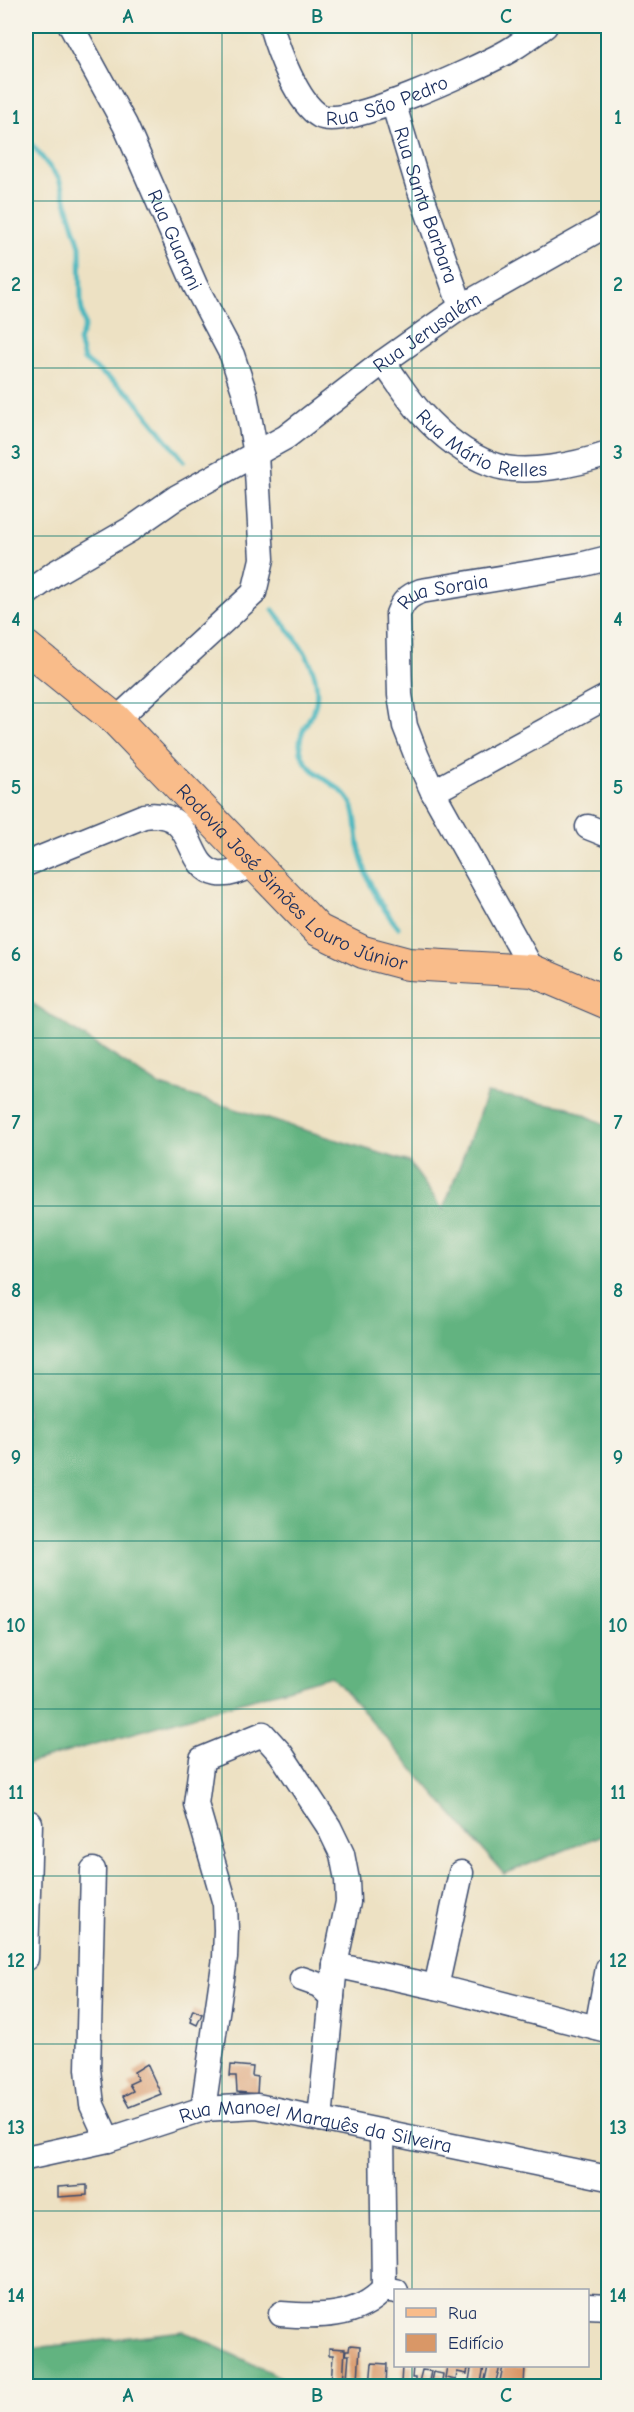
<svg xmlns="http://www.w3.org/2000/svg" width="634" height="2412" font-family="'Comic Neue',sans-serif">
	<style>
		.forest { fill: #62b380; stroke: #3e716f; stroke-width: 1.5 }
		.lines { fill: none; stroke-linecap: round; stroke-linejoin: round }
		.stream { stroke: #47b6be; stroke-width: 5 }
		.building { fill: #d99767 }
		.minor-casing { stroke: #3a4a6d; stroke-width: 27 }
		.major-casing { stroke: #3a4a6d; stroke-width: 34 }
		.minor { stroke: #fff; stroke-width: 24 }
		.major { stroke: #f9bc8a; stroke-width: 32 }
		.grid { fill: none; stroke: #0f766e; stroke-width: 1.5; stroke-opacity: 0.55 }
		.labels { text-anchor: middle; stroke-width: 6; stroke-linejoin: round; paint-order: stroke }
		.street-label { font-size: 20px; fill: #1b2f5e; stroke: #f7f3e8 }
		.neatline { fill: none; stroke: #0f766e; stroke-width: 2 }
		.grid-label { font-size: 20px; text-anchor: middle; font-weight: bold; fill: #0f766e }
	</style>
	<rect width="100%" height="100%" fill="#f7f3e8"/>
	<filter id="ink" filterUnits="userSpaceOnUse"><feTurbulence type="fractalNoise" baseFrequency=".0167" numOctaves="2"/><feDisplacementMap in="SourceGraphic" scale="12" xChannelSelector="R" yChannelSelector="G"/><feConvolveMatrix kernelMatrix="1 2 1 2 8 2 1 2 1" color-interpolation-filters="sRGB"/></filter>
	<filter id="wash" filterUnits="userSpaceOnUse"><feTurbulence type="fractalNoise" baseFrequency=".008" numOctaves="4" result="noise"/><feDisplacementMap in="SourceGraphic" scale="24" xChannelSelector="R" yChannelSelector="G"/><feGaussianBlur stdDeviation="1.35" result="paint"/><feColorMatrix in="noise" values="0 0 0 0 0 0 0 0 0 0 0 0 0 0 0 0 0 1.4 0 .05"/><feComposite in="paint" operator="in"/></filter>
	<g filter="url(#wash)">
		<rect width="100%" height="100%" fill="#ede1c3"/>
		<g class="forest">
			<path d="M 26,994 L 30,1002 L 160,1086 L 409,1162 L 443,1210 L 487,1093 L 568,1107 L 608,1126 L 608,1833 L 504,1874 L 332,1676 L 26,1764 Z"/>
			<path d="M 183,2331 L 299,2386 L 26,2386 L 26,2349 Z"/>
		</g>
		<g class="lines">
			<g class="stream">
				<path d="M 26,137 L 59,179 L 80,246 L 81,305 L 85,326 L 79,341 L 84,360 L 131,395 L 184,461"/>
				<path d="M 273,610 C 294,637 322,665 316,702 C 314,716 299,729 300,745 C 302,777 340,779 352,805 C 357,815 356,830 358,841 C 363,873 377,903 398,927"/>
			</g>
		</g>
		<g id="blocks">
			<g class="building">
				<path d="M 193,2010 L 202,2014 L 197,2025 L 191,2022 L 192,2019 L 190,2018 Z"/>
				<path d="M 147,2064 L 161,2094 L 129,2107 L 123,2096 L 133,2091 L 129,2084 L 138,2080 L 134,2072 Z"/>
				<path d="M 231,2065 L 253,2067 L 252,2076 L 258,2077 L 257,2094 L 237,2092 L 236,2076 L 230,2076 Z"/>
				<path d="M 87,2185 L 87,2195 L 58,2197 L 58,2187 Z"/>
				<path d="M 350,2345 L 360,2346 L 358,2381 L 353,2381 L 352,2383 L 348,2382 L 347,2378 L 349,2355 L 345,2355 L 346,2350 L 349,2350 Z"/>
				<path d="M 329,2348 L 345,2349 L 343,2384 L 331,2383 L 333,2355 L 329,2355 Z"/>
				<path d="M 372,2363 L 387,2364 L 386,2386 L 370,2386 Z"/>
				<path d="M 402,2366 L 413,2366 L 412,2378 L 415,2378 L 415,2386 L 403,2386 L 404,2384 L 401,2384 Z"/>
				<path d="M 447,2366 L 484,2366 L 481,2383 L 469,2381 L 471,2369 L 468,2368 L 467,2374 L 457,2372 L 456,2380 L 445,2378 Z"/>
				<path d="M 488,2366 L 500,2366 L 495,2385 L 484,2384 Z"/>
				<path d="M 503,2366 L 525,2366 L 524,2386 L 499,2386 Z"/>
				<path d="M 422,2370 L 431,2371 L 428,2386 L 418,2386 Z"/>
				<path d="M 433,2372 L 443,2374 L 441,2386 L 430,2386 Z"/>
			</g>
		</g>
	</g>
	<g filter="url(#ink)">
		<use href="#blocks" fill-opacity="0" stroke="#3a4a6d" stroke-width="1.5"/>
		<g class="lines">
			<defs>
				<g id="minor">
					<path id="s1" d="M 71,26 L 125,125 L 195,285 L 232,355 L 245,394 L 256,454 L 262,559 L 254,593 L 116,720"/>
					<path id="s2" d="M 271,26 C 278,50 297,103 320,116 C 345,130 475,69 503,54 C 518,46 531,36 545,26"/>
					<path id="s3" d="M 393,102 L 418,185 L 461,307"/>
					<path id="s4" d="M 383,362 C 396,379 407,398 421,413 C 440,434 465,454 491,464 C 523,477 578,464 608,454"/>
					<path id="s5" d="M 26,594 L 55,573 L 131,529 L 177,497 L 286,437 L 383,362 L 461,307 L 608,224"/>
					<path d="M 433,792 L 608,696"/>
					<path d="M 588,827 L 608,835"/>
					<path d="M 26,864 L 144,816 C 199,808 182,867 218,874 C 230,876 243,869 254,864"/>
					<path id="s6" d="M 533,971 L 433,792 L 417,757 L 405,726 L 400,695 L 398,614 C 403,601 408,596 421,591 L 580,565 L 608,558"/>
					<path d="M 93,1870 L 88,2069 L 92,2105 L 108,2140"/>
					<path d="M 26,1958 L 30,1823"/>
					<path d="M 335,1965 L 436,1987 L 608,2031"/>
					<path d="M 302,1979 L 319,1985 L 332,1997"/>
					<path d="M 436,1987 L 461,1873"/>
					<path d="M 597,2028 L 608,1968"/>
					<path d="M 203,2109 L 225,1958 L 226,1930 L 225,1904 L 196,1804 L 202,1759 L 263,1734 L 281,1754 L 329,1827 L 342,1854 L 347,1880 L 348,1902 L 335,1965 L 320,2119"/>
					<path d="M 382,2132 L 384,2289"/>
					<path id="s7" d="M 26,2158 L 108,2140 L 203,2109 L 257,2106 L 608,2178"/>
					<path d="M 588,2306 L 608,2307"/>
					<path d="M 281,2314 C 317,2317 358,2318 384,2289 L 396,2291"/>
				</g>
				<g id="major">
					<path id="s8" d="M 26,647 L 116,720 L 318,930 L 363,952 L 408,964 L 533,971 L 608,1003"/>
				</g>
			</defs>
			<use href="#minor" class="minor-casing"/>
			<use href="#major" class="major-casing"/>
			<use href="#minor" class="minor"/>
			<use href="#major" class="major"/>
		</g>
	</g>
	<path class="grid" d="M 222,26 L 222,2386M 412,26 L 412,2290M 26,201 L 608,201M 26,368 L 608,368M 26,536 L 608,536M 26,703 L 608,703M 26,871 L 608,871M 26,1038 L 608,1038M 26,1206 L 608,1206M 26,1374 L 608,1374M 26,1541 L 608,1541M 26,1709 L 608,1709M 26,1876 L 608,1876M 26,2044 L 608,2044M 26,2211 L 608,2211M 412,2366 L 412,2386"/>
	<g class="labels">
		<g class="street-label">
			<text dy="7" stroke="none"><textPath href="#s2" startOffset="174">Rua São Pedro</textPath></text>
			<text dy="7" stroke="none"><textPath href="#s3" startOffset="108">Rua Santa Barbara</textPath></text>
			<text dy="7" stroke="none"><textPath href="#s1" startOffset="238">Rua Guarani</textPath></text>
			<text dy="7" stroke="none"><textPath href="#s5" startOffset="480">Rua Jerusalém</textPath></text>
			<text dy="7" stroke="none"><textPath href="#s4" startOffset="135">Rua Mário Relles</textPath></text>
			<text dy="7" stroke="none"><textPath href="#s6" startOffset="444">Rua Soraia</textPath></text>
			<text dy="7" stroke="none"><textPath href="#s8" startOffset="356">Rodovia José Simões Louro Júnior</textPath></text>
			<text dy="7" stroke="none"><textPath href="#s7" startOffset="298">Rua Manoel Marquês da Silveira</textPath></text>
		</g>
	</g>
	<rect width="634" height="2412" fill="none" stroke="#f7f3e8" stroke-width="66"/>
	<rect x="394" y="2289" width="195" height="78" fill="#f7f3e8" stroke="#9fa5b1" stroke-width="1.5"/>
	<rect x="406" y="2308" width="30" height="9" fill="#f9bc8a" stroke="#9fa5b1" stroke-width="1.5"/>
	<text x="448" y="2319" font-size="18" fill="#1b2f5e">Rua</text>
	<rect x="406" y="2334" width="30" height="18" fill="#d99767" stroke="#9fa5b1" stroke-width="1.5"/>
	<text x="448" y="2349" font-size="18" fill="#1b2f5e">Edifício</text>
	<rect x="33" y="33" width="568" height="2346" class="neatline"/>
	<g class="grid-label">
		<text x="128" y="23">A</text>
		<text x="317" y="23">B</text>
		<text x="506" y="23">C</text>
		<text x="16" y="124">1</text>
		<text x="618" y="124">1</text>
		<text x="16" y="291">2</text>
		<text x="618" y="291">2</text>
		<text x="16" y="459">3</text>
		<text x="618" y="459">3</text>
		<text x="16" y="626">4</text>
		<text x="618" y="626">4</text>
		<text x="16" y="794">5</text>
		<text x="618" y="794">5</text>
		<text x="16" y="961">6</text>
		<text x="618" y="961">6</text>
		<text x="16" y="1129">7</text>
		<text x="618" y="1129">7</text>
		<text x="16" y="1297">8</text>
		<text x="618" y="1297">8</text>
		<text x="16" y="1464">9</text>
		<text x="618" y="1464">9</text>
		<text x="16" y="1632">10</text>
		<text x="618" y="1632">10</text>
		<text x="16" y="1799">11</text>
		<text x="618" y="1799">11</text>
		<text x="16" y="1967">12</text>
		<text x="618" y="1967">12</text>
		<text x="16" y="2134">13</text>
		<text x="618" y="2134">13</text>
		<text x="16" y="2302">14</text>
		<text x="618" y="2302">14</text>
		<text x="128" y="2402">A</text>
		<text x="317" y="2402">B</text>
		<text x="506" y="2402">C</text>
	</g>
</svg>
